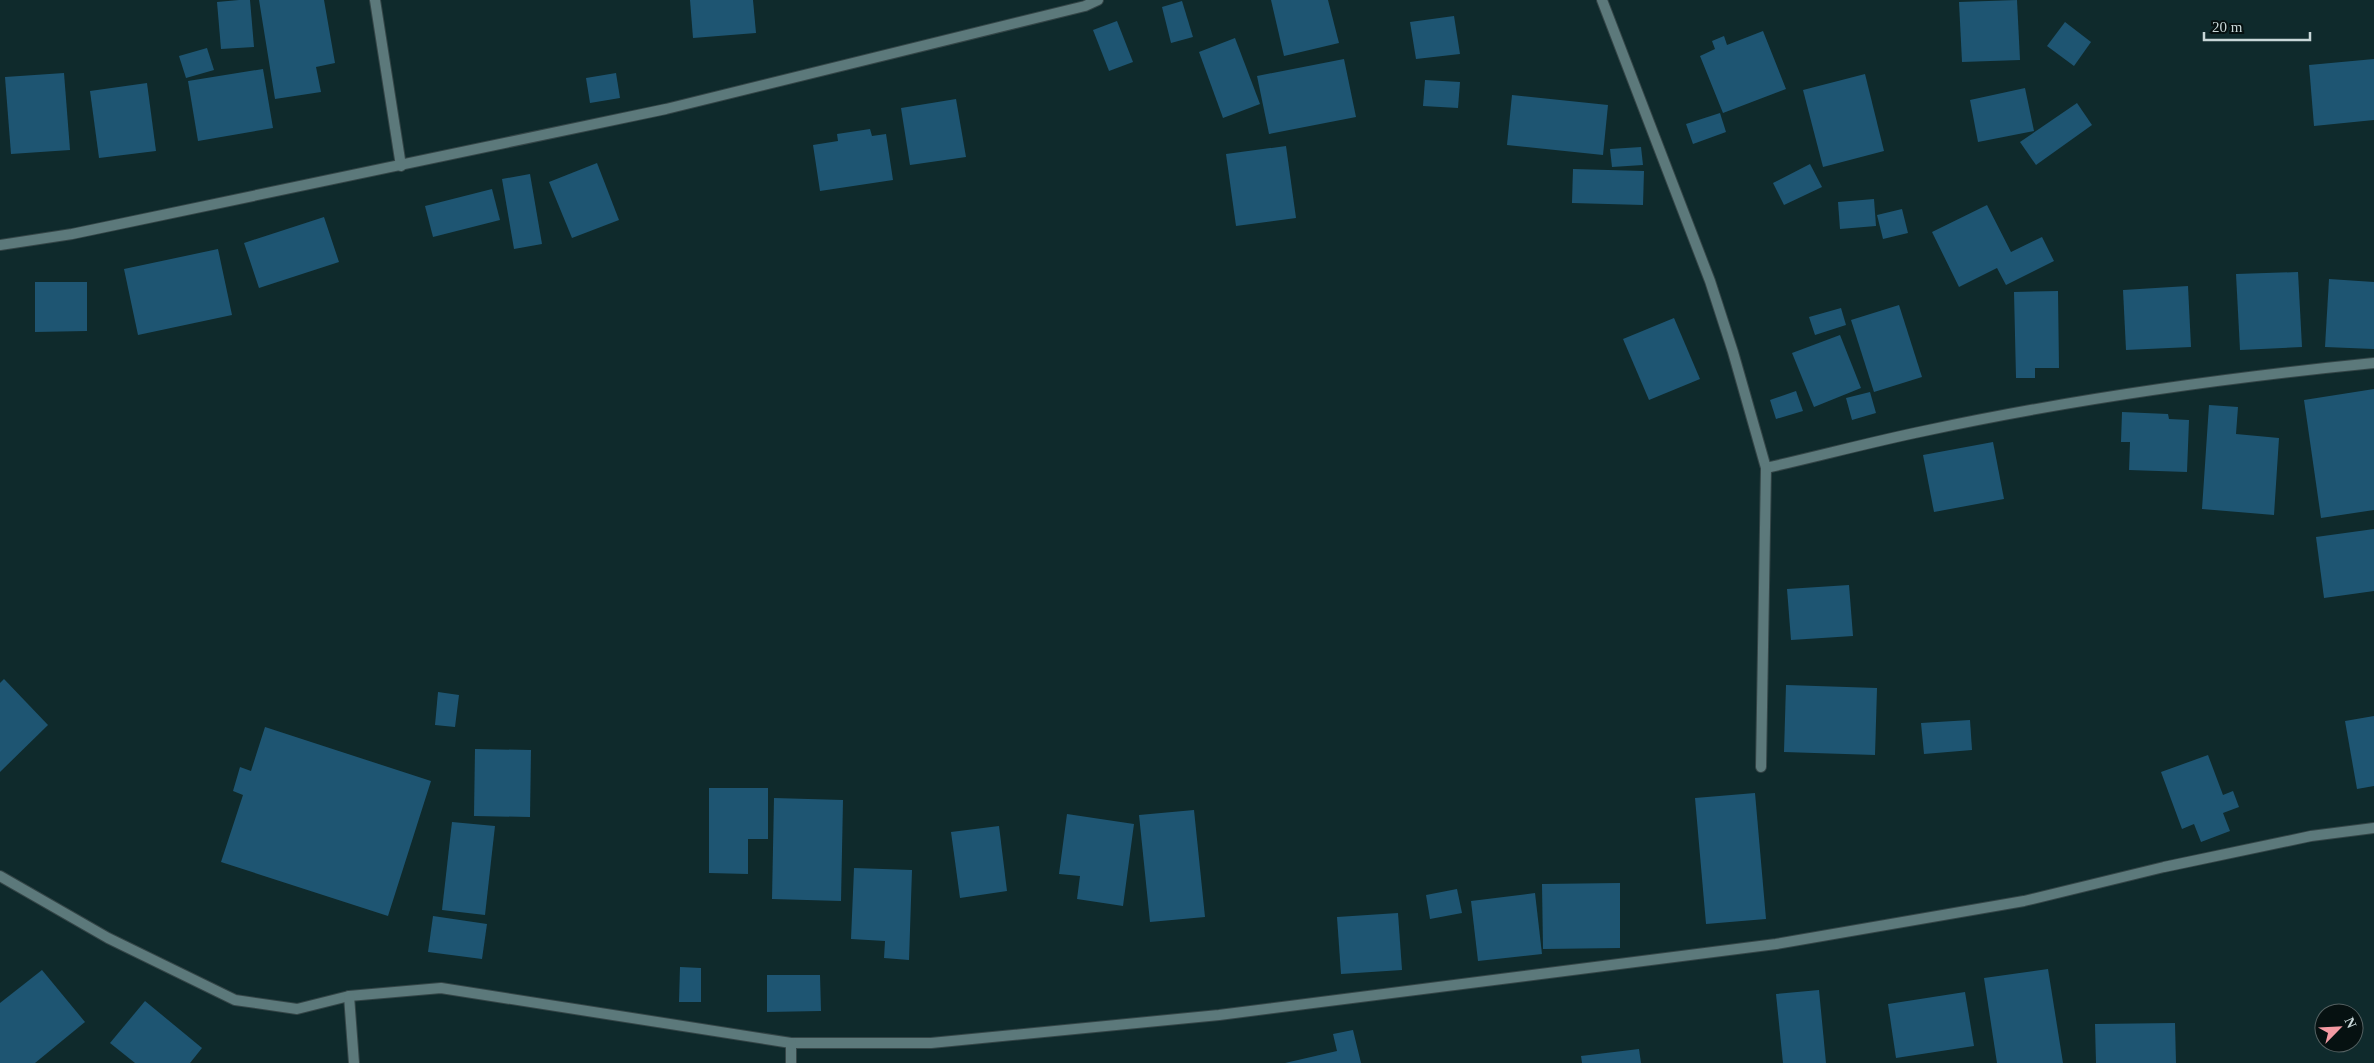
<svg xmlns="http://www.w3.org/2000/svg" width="2374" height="1063" font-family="'Times New Roman',serif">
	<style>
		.building { fill: #1e5572 }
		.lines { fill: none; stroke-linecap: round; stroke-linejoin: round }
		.minor-casing { stroke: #344547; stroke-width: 12 }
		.minor { stroke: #5c797b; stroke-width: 10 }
	</style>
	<rect width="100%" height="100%" fill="#0f2a2c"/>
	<g class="building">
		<path d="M 239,0 L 250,0 L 254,47 L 221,49 L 217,2 Z"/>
		<path d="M 259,0 L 324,0 L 335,63 L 316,67 L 321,92 L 275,99 Z"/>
		<path d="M 690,0 L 753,0 L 756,33 L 693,38 Z"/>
		<path d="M 1271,0 L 1328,0 L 1339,43 L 1284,56 Z"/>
		<path d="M 2017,0 L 2020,60 L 1962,62 L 1959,2 Z"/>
		<path d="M 1182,1 L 1193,37 L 1171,43 L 1162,7 Z"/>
		<path d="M 1454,16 L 1460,54 L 1416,59 L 1410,22 Z"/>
		<path d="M 1117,21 L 1133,62 L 1109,71 L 1093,30 Z"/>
		<path d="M 2065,22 L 2091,42 L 2074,66 L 2047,46 Z"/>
		<path d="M 1763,31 L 1786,89 L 1723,113 L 1700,56 L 1715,49 L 1712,41 L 1724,36 L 1727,45 Z"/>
		<path d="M 1235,38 L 1260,104 L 1223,118 L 1199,52 Z"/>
		<path d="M 207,48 L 214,70 L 186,78 L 179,56 Z"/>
		<path d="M 1344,59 L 1356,117 L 1269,134 L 1257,76 Z"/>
		<path d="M 2374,59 L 2374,120 L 2314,126 L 2309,65 Z"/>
		<path d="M 263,69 L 273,128 L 198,141 L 188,81 Z"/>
		<path d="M 64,73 L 70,150 L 11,154 L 5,77 Z"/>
		<path d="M 616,73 L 620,98 L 590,103 L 586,78 Z"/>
		<path d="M 1865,74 L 1884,151 L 1823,167 L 1803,90 Z"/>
		<path d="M 1425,80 L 1460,82 L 1458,108 L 1423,106 Z"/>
		<path d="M 147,83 L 156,151 L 99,158 L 90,91 Z"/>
		<path d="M 2025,88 L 2034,131 L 1978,142 L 1970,100 Z"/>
		<path d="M 1512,95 L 1608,105 L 1603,155 L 1507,145 Z"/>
		<path d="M 956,99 L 966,157 L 910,165 L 901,108 Z"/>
		<path d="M 2077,103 L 2092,125 L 2036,165 L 2020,142 Z"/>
		<path d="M 1720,113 L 1726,132 L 1693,144 L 1686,124 Z"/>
		<path d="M 870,129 L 872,136 L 886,134 L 893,180 L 820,191 L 813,145 L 838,141 L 837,134 Z"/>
		<path d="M 1286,146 L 1296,218 L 1236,226 L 1226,154 Z"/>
		<path d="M 1641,147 L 1643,165 L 1612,167 L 1610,149 Z"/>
		<path d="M 597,163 L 619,220 L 572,238 L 549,182 Z"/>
		<path d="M 1810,164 L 1822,187 L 1784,205 L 1773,183 Z"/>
		<path d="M 1573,169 L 1644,171 L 1643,205 L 1572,203 Z"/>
		<path d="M 530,174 L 542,244 L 514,249 L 502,179 Z"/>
		<path d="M 492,189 L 500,220 L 433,237 L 425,206 Z"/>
		<path d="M 1874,199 L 1876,226 L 1840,229 L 1838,202 Z"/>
		<path d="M 1987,205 L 2011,252 L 2042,237 L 2054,261 L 2006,285 L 1997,268 L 1959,287 L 1932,232 Z"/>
		<path d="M 1902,209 L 1908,233 L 1883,239 L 1877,215 Z"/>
		<path d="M 324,217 L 339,262 L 259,288 L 244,243 Z"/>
		<path d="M 218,249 L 232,315 L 138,335 L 124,269 Z"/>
		<path d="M 2298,272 L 2302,347 L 2240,350 L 2236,274 Z"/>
		<path d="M 2329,279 L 2374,282 L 2374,349 L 2325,347 Z"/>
		<path d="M 35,282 L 87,282 L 87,331 L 35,332 Z"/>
		<path d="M 2188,286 L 2191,347 L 2126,350 L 2123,290 Z"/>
		<path d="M 2058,291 L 2059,368 L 2035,368 L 2035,378 L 2016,378 L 2014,292 Z"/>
		<path d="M 1899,305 L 1922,377 L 1874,392 L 1851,320 Z"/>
		<path d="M 1841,308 L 1846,325 L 1815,335 L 1809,317 Z"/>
		<path d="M 1674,318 L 1700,379 L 1649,400 L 1623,339 Z"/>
		<path d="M 1840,335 L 1861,388 L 1814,407 L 1792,353 Z"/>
		<path d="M 2374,389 L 2374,510 L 2321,518 L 2304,400 Z"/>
		<path d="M 1796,391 L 1803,411 L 1776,419 L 1770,400 Z"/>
		<path d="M 1870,392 L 1876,413 L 1852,420 L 1846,398 Z"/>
		<path d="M 2209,405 L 2238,407 L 2236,434 L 2279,438 L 2274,515 L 2202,509 Z"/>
		<path d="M 2122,412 L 2168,414 L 2169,419 L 2189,420 L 2187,472 L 2129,470 L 2130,442 L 2121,442 Z"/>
		<path d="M 1993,442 L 2004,499 L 1934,512 L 1923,455 Z"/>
		<path d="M 2374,529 L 2374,591 L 2324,598 L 2316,537 Z"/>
		<path d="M 1849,585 L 1853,636 L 1791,640 L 1787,589 Z"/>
		<path d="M 4,679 L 48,725 L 0,772 L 0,683 Z"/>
		<path d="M 1786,685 L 1877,688 L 1875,755 L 1784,752 Z"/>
		<path d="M 438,692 L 459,695 L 455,727 L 435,725 Z"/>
		<path d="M 2374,716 L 2374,786 L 2357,789 L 2345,721 Z"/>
		<path d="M 1970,720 L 1972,750 L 1924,754 L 1921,723 Z"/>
		<path d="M 265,727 L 431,781 L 388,916 L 221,862 L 243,795 L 233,791 L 240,767 L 251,771 Z"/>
		<path d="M 475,749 L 531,750 L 530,817 L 474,816 Z"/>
		<path d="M 2208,755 L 2223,795 L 2233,791 L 2239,807 L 2223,813 L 2230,831 L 2201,842 L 2194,824 L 2182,829 L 2161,772 Z"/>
		<path d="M 709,788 L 768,788 L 768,839 L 748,839 L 748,874 L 709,873 Z"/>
		<path d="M 1755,793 L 1766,919 L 1706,924 L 1695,798 Z"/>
		<path d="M 774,798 L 843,800 L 841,901 L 772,899 Z"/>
		<path d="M 1194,810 L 1205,917 L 1150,922 L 1139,815 Z"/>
		<path d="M 1067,814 L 1134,824 L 1123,906 L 1077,899 L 1080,876 L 1059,874 Z"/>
		<path d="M 452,822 L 495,826 L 485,915 L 442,910 Z"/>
		<path d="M 999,826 L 1007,891 L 960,898 L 951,832 Z"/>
		<path d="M 854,868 L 912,870 L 909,960 L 884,958 L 885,941 L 851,939 Z"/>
		<path d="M 1620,883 L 1620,948 L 1543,949 L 1542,884 Z"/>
		<path d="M 1457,889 L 1462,913 L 1430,919 L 1426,895 Z"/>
		<path d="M 1535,893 L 1542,954 L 1478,961 L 1471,901 Z"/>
		<path d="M 1398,913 L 1402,970 L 1341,974 L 1337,917 Z"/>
		<path d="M 433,916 L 487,924 L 482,959 L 428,952 Z"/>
		<path d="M 680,967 L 701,968 L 701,1002 L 679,1002 Z"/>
		<path d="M 2048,969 L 2063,1063 L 1997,1063 L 1984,978 Z"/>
		<path d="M 42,970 L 85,1022 L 35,1063 L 0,1063 L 0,1003 Z"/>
		<path d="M 767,975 L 820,975 L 821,1011 L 767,1012 Z"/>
		<path d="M 1819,990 L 1826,1063 L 1783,1063 L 1776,994 Z"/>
		<path d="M 1965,992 L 1974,1046 L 1896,1058 L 1888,1004 Z"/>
		<path d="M 145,1001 L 202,1048 L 190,1063 L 135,1063 L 110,1043 Z"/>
		<path d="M 2175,1023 L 2176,1063 L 2096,1063 L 2095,1024 Z"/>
		<path d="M 1353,1030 L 1361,1063 L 1285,1063 L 1337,1051 L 1333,1034 Z"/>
		<path d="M 1639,1049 L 1641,1063 L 1582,1063 L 1581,1056 Z"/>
	</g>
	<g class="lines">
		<defs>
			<g id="minor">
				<path d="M 375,0 L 401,166"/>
				<path d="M 1602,0 L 1710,281 L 1733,352 L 1766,468 C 1819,456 1871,442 1924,431 C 2073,399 2223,378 2374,363"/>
				<path d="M 0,245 L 72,234 L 666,109 L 1085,6 L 1098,0"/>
				<path d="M 1761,767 L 1766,468"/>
				<path d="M 0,876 L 108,938 L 235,1000 L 297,1009 L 349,996 L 441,988 L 791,1043 L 931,1043 L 1219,1015 L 1776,944 L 2024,901 L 2164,867 L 2311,836 L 2374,828"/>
				<path d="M 349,996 L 354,1063"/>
				<path d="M 791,1063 L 791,1043"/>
			</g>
		</defs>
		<use href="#minor" class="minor-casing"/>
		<use href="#minor" class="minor"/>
	</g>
	<g transform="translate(2339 1028) rotate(66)"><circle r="24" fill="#061111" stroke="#546061"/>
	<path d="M0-4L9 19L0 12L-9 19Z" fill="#f49aa3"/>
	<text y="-8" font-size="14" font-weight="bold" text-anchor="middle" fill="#c8d7d8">N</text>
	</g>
	<path d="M2204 32v8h106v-8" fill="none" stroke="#c8d7d8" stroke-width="2.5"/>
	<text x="2212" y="32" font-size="15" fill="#c8d7d8" stroke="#061111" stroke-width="4" paint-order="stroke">20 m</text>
</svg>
